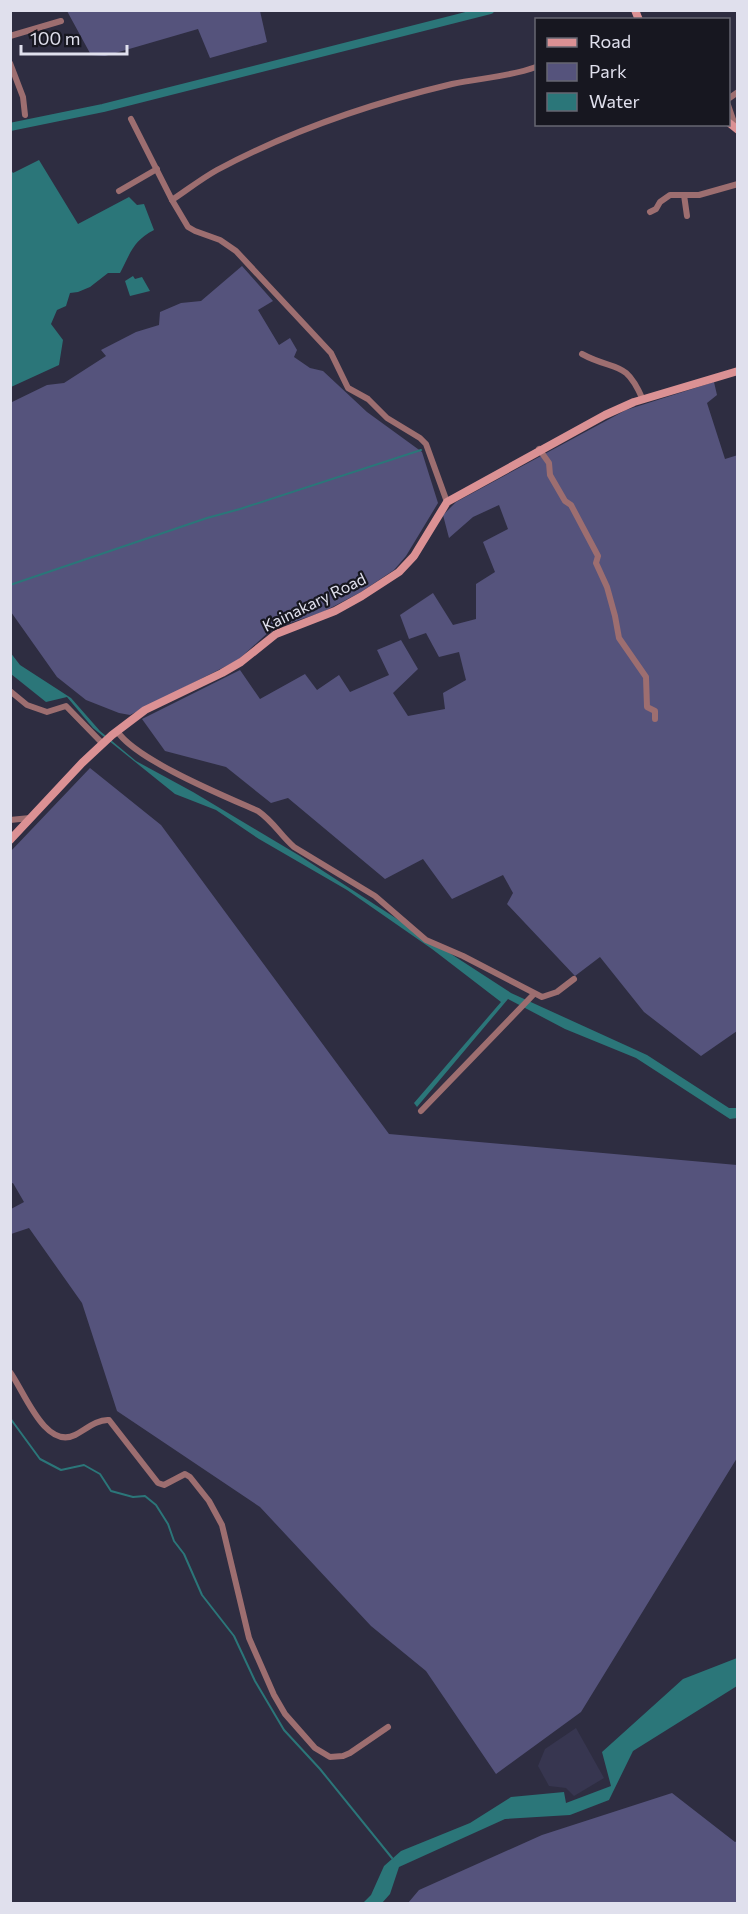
<svg xmlns="http://www.w3.org/2000/svg" width="748" height="1914" font-family="Commissioner,sans-serif">
	<style>
		.built { fill: #373650 }
		.green { fill: #55537c }
		.water { fill: #2b7679 }
		.lines { fill: none; stroke-linecap: round; stroke-linejoin: round }
		.stream { stroke: #2b7679; stroke-width: 2 }
		.canal { stroke: #2b7679; stroke-width: 8 }
		.minor { stroke: #9d6e70; stroke-width: 6 }
		.secondary { stroke: #db9194; stroke-width: 8 }
		.labels { text-anchor: middle; stroke-width: 4.5; stroke-linejoin: round; paint-order: stroke }
		.street-label { font-size: 16px; fill: #e0e0ed; stroke: #171720 }
	</style>
	<rect width="100%" height="100%" fill="#2e2d41"/>
	<path class="built" d="M 576,1728 L 604,1778 L 574,1796 L 566,1788 L 549,1786 L 538,1766 L 545,1749 Z"/>
	<g class="green">
		<path d="M 67,11 L 260,11 L 267,42 L 210,58 L 198,29 L 105,56 L 91,55 Z"/>
		<path d="M 242,266 L 273,301 L 258,310 L 279,345 L 290,338 L 297,350 L 294,357 L 310,368 L 323,371 L 367,412 L 422,452 L 438,503 L 406,556 L 394,570 L 361,592 L 323,612 L 272,629 L 238,660 L 130,715 L 119,713 L 86,700 L 57,677 L 11,612 L 10,403 L 47,385 L 64,383 L 106,356 L 101,350 L 136,332 L 159,325 L 160,312 L 181,303 L 201,301 Z"/>
		<path d="M 714,382 L 717,395 L 707,403 L 725,459 L 738,455 L 737,1031 L 701,1056 L 644,1012 L 600,957 L 575,976 L 507,904 L 513,893 L 503,875 L 452,899 L 423,859 L 385,879 L 288,798 L 271,803 L 226,767 L 165,751 L 142,719 L 240,670 L 260,699 L 305,674 L 317,690 L 339,675 L 350,692 L 389,675 L 377,650 L 401,640 L 418,669 L 393,693 L 408,716 L 445,709 L 443,693 L 466,680 L 459,652 L 439,657 L 426,633 L 409,639 L 400,615 L 433,593 L 453,625 L 476,619 L 476,584 L 495,572 L 483,542 L 508,529 L 499,505 L 473,517 L 449,538 L 443,515 L 456,502 L 626,410 Z"/>
		<path d="M 90,768 L 161,825 L 389,1134 L 737,1165 L 737,1458 L 581,1712 L 496,1774 L 426,1671 L 371,1626 L 260,1507 L 117,1411 L 82,1303 L 29,1228 L 11,1234 L 11,1209 L 24,1202 L 13,1183 L 10,1184 L 11,851 Z"/>
		<path d="M 672,1793 L 735,1842 L 737,1841 L 737,1903 L 408,1903 L 419,1890 L 542,1835 Z"/>
	</g>
	<g class="water">
		<path d="M 39,160 L 78,224 L 129,197 L 137,205 L 144,204 L 154,230 C 133,241 131,252 120,273 L 108,273 L 90,287 L 78,292 L 70,293 L 66,306 L 57,310 L 51,324 L 63,340 L 59,365 L 11,387 L 11,170 L 13,173 Z"/>
		<path d="M 133,276 L 135,279 L 142,277 L 150,291 L 130,296 L 125,281 Z"/>
		<path d="M 10,652 L 20,665 L 71,698 L 100,731 L 136,761 L 193,792 L 300,856 L 511,993 L 647,1055 L 729,1108 L 737,1108 L 737,1118 L 730,1119 L 636,1058 L 565,1029 L 508,999 L 417,1107 L 414,1103 L 501,1002 L 432,949 L 347,890 L 259,839 L 216,810 L 175,794 L 93,728 L 67,697 L 46,702 L 11,674 Z"/>
		<path d="M 737,1658 L 737,1686 L 633,1751 L 609,1800 L 570,1815 L 505,1819 L 399,1867 L 390,1894 L 382,1903 L 363,1903 L 371,1895 L 384,1866 L 401,1851 L 470,1823 L 511,1797 L 564,1792 L 566,1803 L 611,1786 L 602,1752 L 683,1679 Z"/>
	</g>
	<g class="lines">
		<g class="stream">
			<path d="M 10,585 L 207,518 L 240,509 L 421,450"/>
			<path d="M 10,1418 L 40,1459 L 61,1470 L 84,1465 L 100,1474 L 111,1491 L 133,1497 L 145,1496 L 156,1505 L 168,1524 L 174,1541 L 184,1554 L 202,1595 L 234,1636 L 255,1681 L 284,1730 L 320,1769 L 392,1858"/>
		</g>
		<path class="canal" d="M 10,127 L 103,108 L 490,10"/>
		<g class="minor">
			<path d="M 10,36 L 61,21"/>
			<path d="M 10,63 L 23,97 L 25,115"/>
			<path d="M 728,99 L 738,92"/>
			<path d="M 728,105 L 736,128"/>
			<path d="M 131,119 L 172,200 L 188,227 L 195,231 L 220,240 L 236,251 L 331,353 L 348,388 L 368,399 L 387,418 L 420,438 L 426,444 L 447,502"/>
			<path d="M 119,191 L 157,169"/>
			<path d="M 684,195 L 687,216"/>
			<path d="M 172,200 C 187,190 201,179 217,170 C 290,131 372,103 452,84 C 480,78 509,77 536,67"/>
			<path d="M 650,212 L 656,209 L 660,202 L 670,195 L 699,195 L 738,184"/>
			<path d="M 582,354 C 615,372 625,358 643,400"/>
			<path d="M 539,449 L 549,463 L 550,475 L 565,501 L 571,505 L 598,556 L 596,563 L 607,587 L 615,616 L 619,638 L 646,677 L 647,707 L 655,711 L 655,719"/>
			<path d="M 10,691 L 27,705 L 47,712 L 66,706 L 103,744"/>
			<path d="M 117,731 C 136,760 224,796 258,811 C 274,822 280,835 294,847 L 375,896 L 426,940 L 463,956 L 542,997 L 557,992 L 574,979"/>
			<path d="M 10,820 L 30,818"/>
			<path d="M 421,1111 L 534,994"/>
			<path d="M 10,1372 C 24,1391 45,1450 75,1435 C 85,1430 97,1419 109,1420 L 158,1483 L 164,1485 L 185,1474 L 190,1477 L 209,1501 L 222,1525 L 249,1638 L 274,1695 L 285,1714 L 315,1748 L 330,1757 L 343,1756 L 350,1753 L 388,1727"/>
		</g>
		<g class="secondary">
			<path d="M 635,10 L 639,20"/>
			<path d="M 728,122 L 738,130"/>
			<path d="M 10,840 L 82,763 L 112,735 L 145,710 L 222,673 L 241,662 L 276,634 L 335,611 L 362,596 L 399,572 L 414,556 L 447,502 L 605,415 L 634,402 L 738,371"/>
		</g>
	</g>
	<g class="labels">
		<g class="street-label">
			<text transform="translate(314 602) rotate(-26)" y="6">Kainakary Road</text>
		</g>
	</g>
	<rect width="748" height="1914" fill="none" stroke="#e0e0ed" stroke-width="24"/>
	<rect x="535" y="18" width="195" height="108" fill="#171720" stroke="#676772" stroke-width="1.5"/>
	<rect x="547" y="38" width="30" height="9" fill="#db9194" stroke="#676772" stroke-width="1.5"/>
	<text x="589" y="48" font-size="18" fill="#e0e0ed">Road</text>
	<rect x="547" y="63" width="30" height="18" fill="#55537c" stroke="#676772" stroke-width="1.5"/>
	<text x="589" y="78" font-size="18" fill="#e0e0ed">Park</text>
	<rect x="547" y="93" width="30" height="18" fill="#2b7679" stroke="#676772" stroke-width="1.5"/>
	<text x="589" y="108" font-size="18" fill="#e0e0ed">Water</text>
	<path d="M21 45v9h106v-9" fill="none" stroke="#e0e0ed" stroke-width="3"/>
	<text x="30" y="45" font-size="18" fill="#e0e0ed" stroke="#171720" stroke-width="4.5" paint-order="stroke">100 m</text>
</svg>
